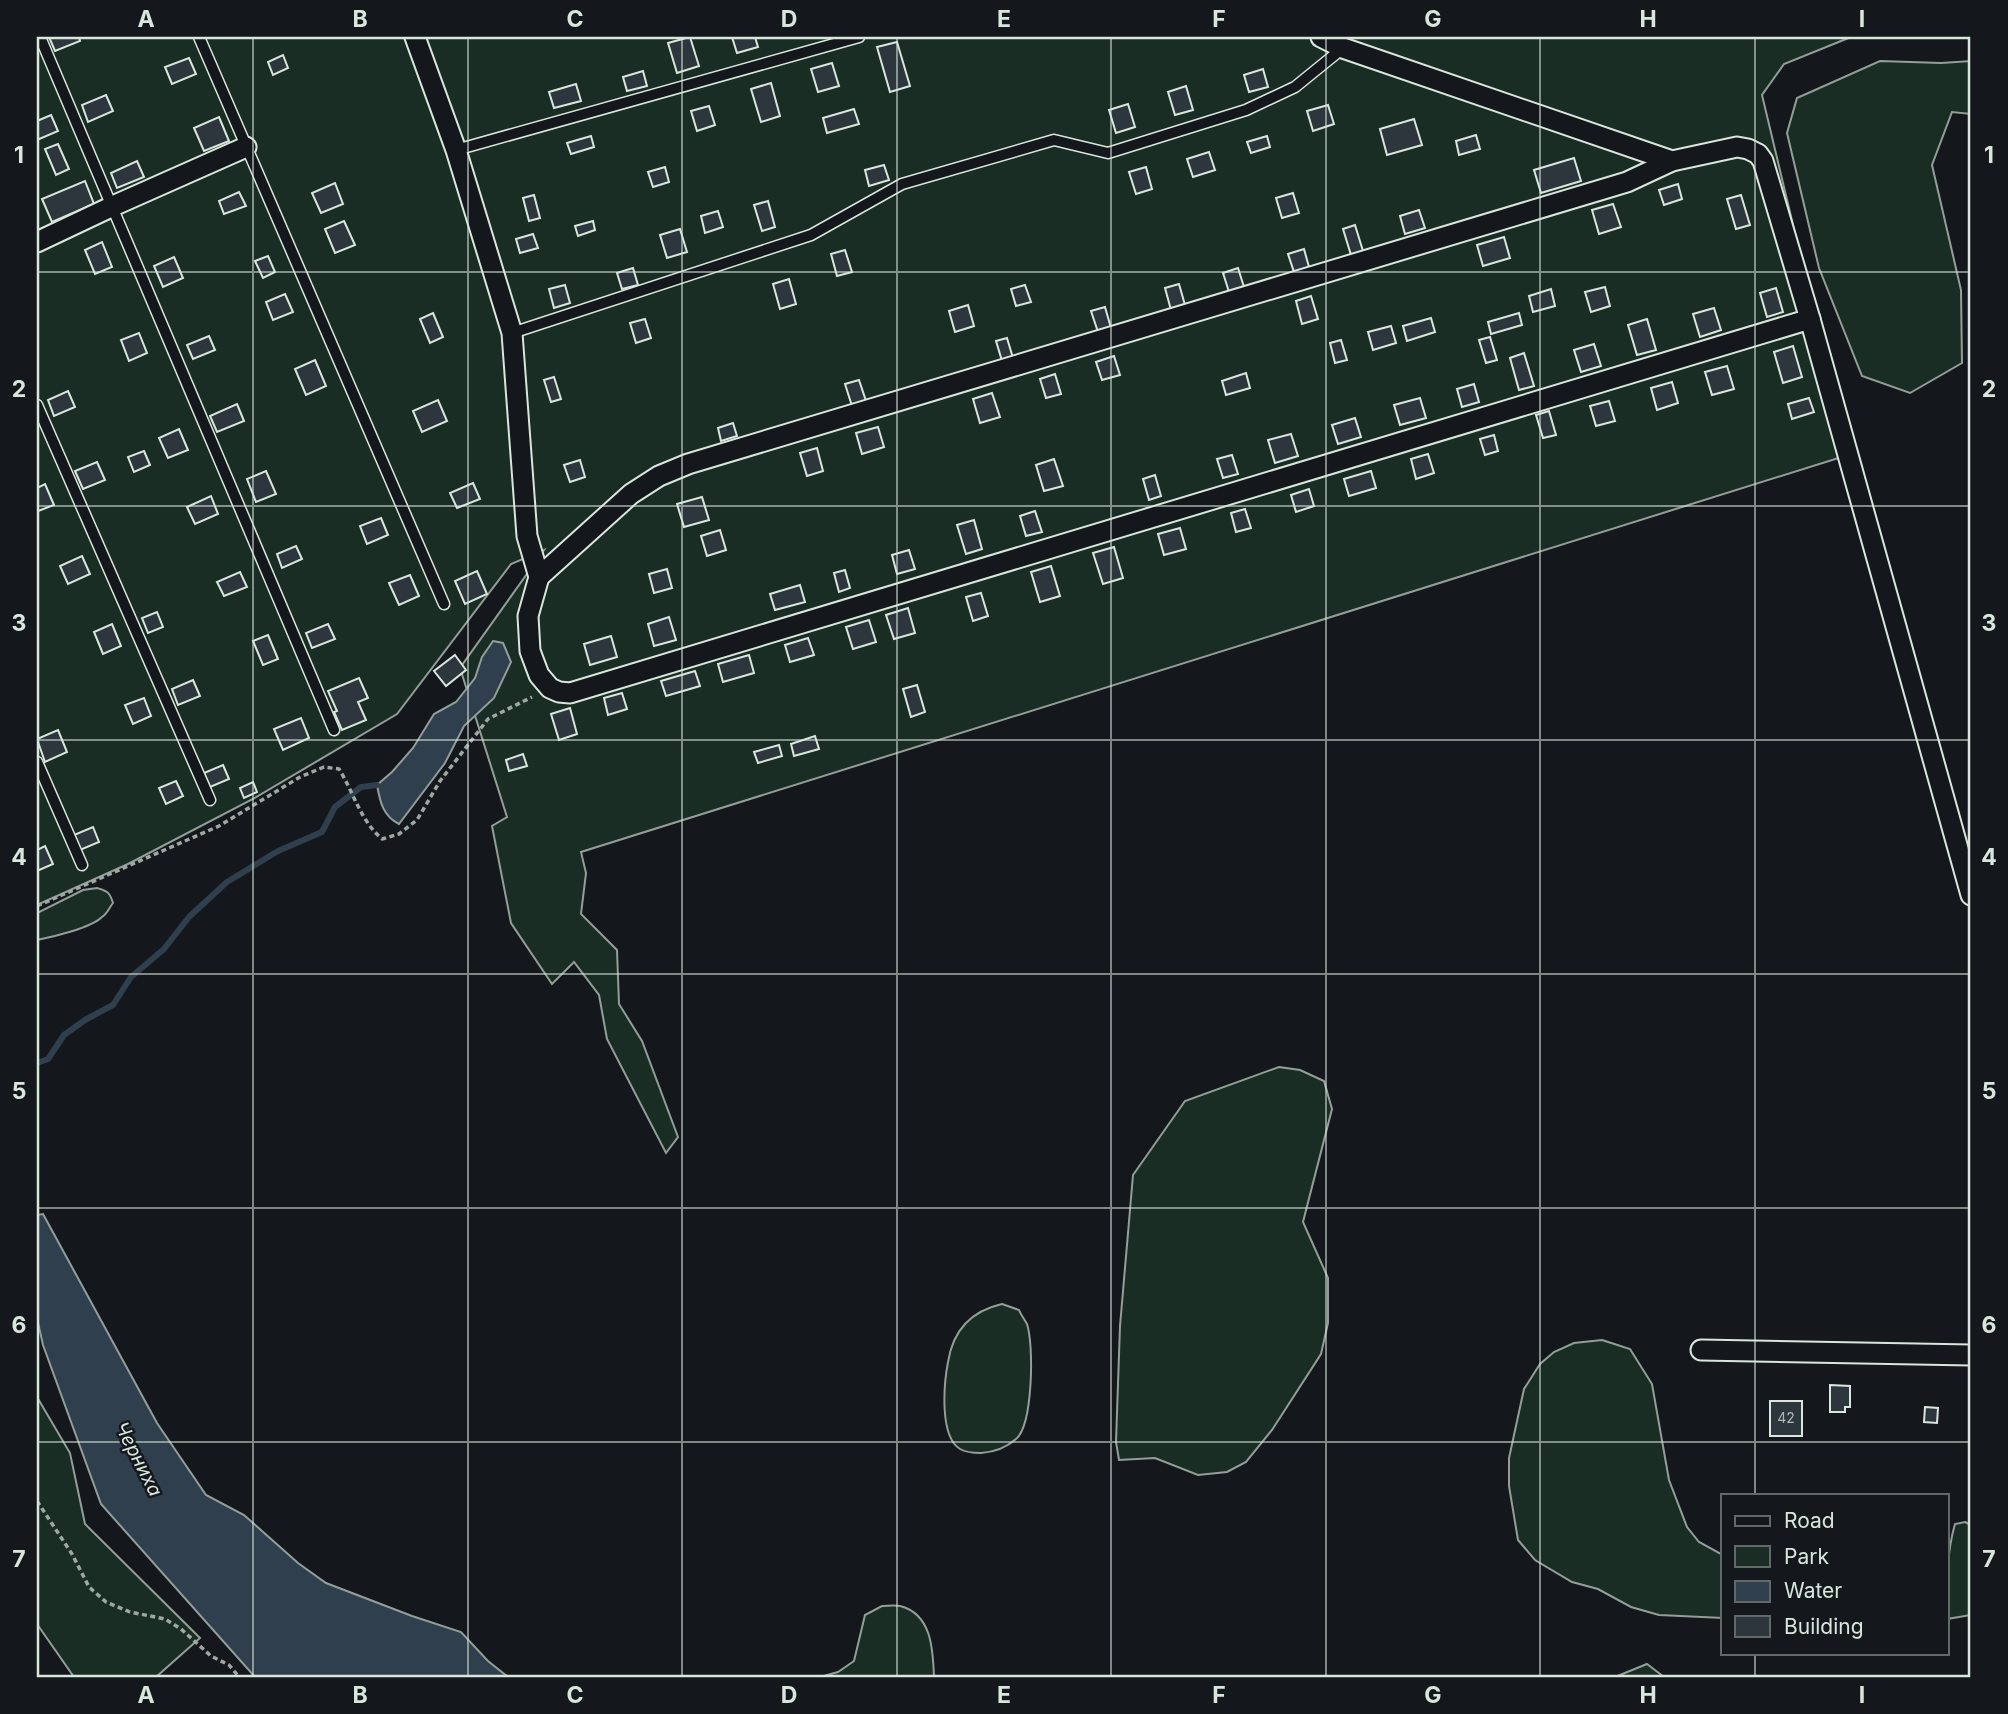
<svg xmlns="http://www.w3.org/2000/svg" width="2008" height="1714" font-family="Inter,sans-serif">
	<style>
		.green { fill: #1a2d24; stroke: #939e99; stroke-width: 2 }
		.water { fill: #2f3f4d; stroke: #939e99; stroke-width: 2 }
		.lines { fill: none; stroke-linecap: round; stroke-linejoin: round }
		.stream { stroke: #2f3f4d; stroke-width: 6 }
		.building { fill: #2c363c; stroke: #d8e6dc; stroke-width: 2 }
		.lane-casing { stroke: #d8e6dc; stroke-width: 13 }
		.street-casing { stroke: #d8e6dc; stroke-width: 23 }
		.path { stroke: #9da8a2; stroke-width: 3.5; stroke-dasharray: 5 3.5; stroke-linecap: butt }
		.lane { stroke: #14181c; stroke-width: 10 }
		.street { stroke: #14181c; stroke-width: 19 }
		.grid { fill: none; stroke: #d8e6dc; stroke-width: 2; stroke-opacity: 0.55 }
		.labels { text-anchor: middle; stroke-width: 5; stroke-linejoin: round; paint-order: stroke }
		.number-label { font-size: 14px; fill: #adbab4 }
		.water-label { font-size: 19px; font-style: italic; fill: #d8e6dc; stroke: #14181c }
		.neatline { fill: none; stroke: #d8e6dc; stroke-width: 2.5 }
		.grid-label { font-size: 23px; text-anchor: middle; font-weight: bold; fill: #d8e6dc }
	</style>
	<rect width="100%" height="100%" fill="#14181c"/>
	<g class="green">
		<path d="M 37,37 L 1851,37 L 1784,64 L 1762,95 L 1848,455 L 581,852 L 586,873 L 581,914 L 617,950 L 619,1004 L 642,1041 L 678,1137 L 666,1153 L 607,1039 L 599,995 L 574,962 L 552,984 L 511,923 L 492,826 L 507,817 L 460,668 L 544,550 L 511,564 L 397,714 L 253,799 L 128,864 L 37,905 Z"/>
		<path d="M 1880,61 L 1941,63 L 1971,61 L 1971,114 L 1952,112 L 1932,165 L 1961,290 L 1962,363 L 1910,393 L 1862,376 L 1819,268 L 1787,133 L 1797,98 Z"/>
		<path d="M 97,888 C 108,891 110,893 113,903 C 109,908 107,914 102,917 C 91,928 52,937 37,940 L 37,913 L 83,890 Z"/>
		<path d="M 1279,1067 L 1300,1070 L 1324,1081 L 1332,1109 L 1303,1222 L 1328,1278 L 1328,1323 L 1321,1354 L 1272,1430 L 1246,1462 L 1227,1472 L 1198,1475 L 1155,1458 L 1119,1460 L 1116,1442 L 1120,1326 L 1133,1175 L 1185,1101 Z"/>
		<path d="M 1002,1304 L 1019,1310 C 1021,1315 1025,1320 1027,1324 C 1034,1345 1033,1425 1016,1439 C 1006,1448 994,1452 981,1453 C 976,1453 965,1452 960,1449 C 939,1436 944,1383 948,1362 C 953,1330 971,1311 1002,1304 Z"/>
		<path d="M 1602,1340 L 1630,1349 L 1652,1384 L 1669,1480 L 1687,1527 L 1699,1542 L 1723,1555 L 1723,1618 L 1659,1615 L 1631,1607 L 1598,1589 L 1572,1582 L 1535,1560 L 1518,1540 L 1509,1486 L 1509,1458 L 1524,1389 L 1540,1364 L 1554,1352 L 1574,1343 Z"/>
		<path d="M 37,1397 L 70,1453 L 85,1524 L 200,1638 L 156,1677 L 74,1677 L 37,1624 Z"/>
		<path d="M 1965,1522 L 1971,1525 L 1971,1615 L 1947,1619 C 1947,1586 1946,1555 1955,1524 Z"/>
		<path d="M 882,1606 C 887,1606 894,1605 900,1606 C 932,1614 933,1650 934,1677 L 820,1677 L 838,1672 L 854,1661 L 865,1615 Z"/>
		<path d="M 1647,1664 L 1664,1677 L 1615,1677 Z"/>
	</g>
	<g class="water">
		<path d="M 493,641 L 503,643 L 511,662 L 494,698 L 464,726 L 445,763 L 399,824 C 383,816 380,802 377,785 L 392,772 L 413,748 L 434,714 L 456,702 L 475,678 L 482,657 Z"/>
		<path d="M 43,1214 L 157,1423 L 206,1495 L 244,1515 L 298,1563 L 326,1583 L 412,1616 L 461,1632 L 488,1661 L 508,1677 L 255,1677 L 101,1504 L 43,1345 L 37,1318 L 37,1215 Z"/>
	</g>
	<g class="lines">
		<path class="stream" d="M 37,1063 L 48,1059 L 64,1035 L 85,1020 L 113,1005 L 131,977 L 164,949 L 189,917 L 227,882 L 278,851 L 322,832 L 335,807 L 361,787 L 377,785"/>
	</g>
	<g class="building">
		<path d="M 49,37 L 79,37 L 80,41 L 55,51 Z"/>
		<path d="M 690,37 L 699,66 L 677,73 L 668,43 Z"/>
		<path d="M 732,37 L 755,37 L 758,47 L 737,53 Z"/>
		<path d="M 897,42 L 910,86 L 890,92 L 877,47 Z"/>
		<path d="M 283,55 L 288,68 L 273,75 L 268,62 Z"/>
		<path d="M 189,58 L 196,74 L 172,84 L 165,67 Z"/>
		<path d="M 832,63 L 839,86 L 818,92 L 811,69 Z"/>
		<path d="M 1263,69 L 1268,87 L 1249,92 L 1244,75 Z"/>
		<path d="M 643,71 L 647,86 L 627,91 L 623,77 Z"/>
		<path d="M 771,83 L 780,116 L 761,122 L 751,89 Z"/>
		<path d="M 576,84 L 581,101 L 554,108 L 549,92 Z"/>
		<path d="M 1186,86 L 1193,110 L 1175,115 L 1168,92 Z"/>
		<path d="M 106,95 L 113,111 L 88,122 L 82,105 Z"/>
		<path d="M 1128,104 L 1135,127 L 1116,133 L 1109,110 Z"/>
		<path d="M 1328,105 L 1334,124 L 1313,131 L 1307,111 Z"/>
		<path d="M 709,106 L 715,125 L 697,131 L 691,111 Z"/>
		<path d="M 854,109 L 859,124 L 827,133 L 823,118 Z"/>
		<path d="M 51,115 L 58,131 L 37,140 L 37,121 Z"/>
		<path d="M 219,117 L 229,141 L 204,151 L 194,128 Z"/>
		<path d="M 1414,119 L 1422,145 L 1387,155 L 1380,129 Z"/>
		<path d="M 1476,135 L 1480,149 L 1459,155 L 1456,141 Z"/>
		<path d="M 591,136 L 594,147 L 571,154 L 567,143 Z"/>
		<path d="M 1267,136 L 1270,147 L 1251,153 L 1247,142 Z"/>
		<path d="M 58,144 L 69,169 L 56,175 L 45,149 Z"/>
		<path d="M 1209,152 L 1215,170 L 1193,177 L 1187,159 Z"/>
		<path d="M 1574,158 L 1581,181 L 1541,193 L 1534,170 Z"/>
		<path d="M 137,161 L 144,177 L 117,188 L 111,173 Z"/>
		<path d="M 884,165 L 889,180 L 869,186 L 865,170 Z"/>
		<path d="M 665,167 L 669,182 L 653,187 L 648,172 Z"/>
		<path d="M 1146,167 L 1152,189 L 1136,194 L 1129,172 Z"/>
		<path d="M 85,181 L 94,204 L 52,222 L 42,199 Z"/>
		<path d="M 335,183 L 343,204 L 321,213 L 312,193 Z"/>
		<path d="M 1678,184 L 1682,199 L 1664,205 L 1659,190 Z"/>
		<path d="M 239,192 L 246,206 L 224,214 L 219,201 Z"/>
		<path d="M 1293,193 L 1299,213 L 1282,218 L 1276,198 Z"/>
		<path d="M 534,195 L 540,218 L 529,221 L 523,198 Z"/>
		<path d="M 1741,195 L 1750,225 L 1736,229 L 1727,199 Z"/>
		<path d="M 768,201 L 775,227 L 762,231 L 754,205 Z"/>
		<path d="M 1613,204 L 1621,227 L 1599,234 L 1592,210 Z"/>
		<path d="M 1419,210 L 1425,228 L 1405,234 L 1400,216 Z"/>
		<path d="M 718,211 L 723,227 L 705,233 L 701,216 Z"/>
		<path d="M 344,221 L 355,245 L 335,253 L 325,229 Z"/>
		<path d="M 593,221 L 595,230 L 578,236 L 575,226 Z"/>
		<path d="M 1355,225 L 1363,251 L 1351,255 L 1343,229 Z"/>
		<path d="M 680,229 L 687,252 L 667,258 L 660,235 Z"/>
		<path d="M 533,234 L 538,248 L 520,253 L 516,239 Z"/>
		<path d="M 1504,237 L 1510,258 L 1483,266 L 1477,245 Z"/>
		<path d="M 102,242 L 112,267 L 95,274 L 85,250 Z"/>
		<path d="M 1304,249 L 1309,267 L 1294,272 L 1288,254 Z"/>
		<path d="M 845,250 L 852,272 L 837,276 L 831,254 Z"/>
		<path d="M 268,256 L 275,272 L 263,278 L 255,261 Z"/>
		<path d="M 174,257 L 183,278 L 163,287 L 154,266 Z"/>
		<path d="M 633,268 L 638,285 L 622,289 L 617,273 Z"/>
		<path d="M 1238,268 L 1244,287 L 1229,292 L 1223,273 Z"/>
		<path d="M 789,279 L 796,304 L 780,309 L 773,284 Z"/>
		<path d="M 1179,284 L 1185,305 L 1171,310 L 1165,288 Z"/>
		<path d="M 565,285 L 570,303 L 554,308 L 549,289 Z"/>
		<path d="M 1025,285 L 1031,302 L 1016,306 L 1011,289 Z"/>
		<path d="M 1605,287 L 1610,306 L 1591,312 L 1585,292 Z"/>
		<path d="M 1776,288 L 1783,312 L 1767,317 L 1760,293 Z"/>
		<path d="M 1551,289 L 1555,306 L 1533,312 L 1529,296 Z"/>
		<path d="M 285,294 L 293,312 L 273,320 L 266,302 Z"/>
		<path d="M 1311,296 L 1318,319 L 1302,324 L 1296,301 Z"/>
		<path d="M 968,305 L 974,326 L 955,332 L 949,311 Z"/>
		<path d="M 1105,307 L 1111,328 L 1098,332 L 1091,311 Z"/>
		<path d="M 1714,308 L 1721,330 L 1700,337 L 1693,314 Z"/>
		<path d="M 433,313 L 443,337 L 430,343 L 420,319 Z"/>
		<path d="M 1519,313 L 1522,325 L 1491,334 L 1488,322 Z"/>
		<path d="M 1431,318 L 1435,332 L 1407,341 L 1403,326 Z"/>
		<path d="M 645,319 L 651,338 L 636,343 L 630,323 Z"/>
		<path d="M 1647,319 L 1656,350 L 1637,355 L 1628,325 Z"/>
		<path d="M 1391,326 L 1396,343 L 1373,350 L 1368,332 Z"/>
		<path d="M 139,333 L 147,353 L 129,361 L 121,340 Z"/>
		<path d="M 209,336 L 215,350 L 193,359 L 187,345 Z"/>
		<path d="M 1490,337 L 1497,360 L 1486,363 L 1479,340 Z"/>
		<path d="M 1007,338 L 1013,358 L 1002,361 L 996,341 Z"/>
		<path d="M 1341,340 L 1347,360 L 1335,363 L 1330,343 Z"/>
		<path d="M 1594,344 L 1601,366 L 1581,372 L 1574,350 Z"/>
		<path d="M 1793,346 L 1802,377 L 1783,383 L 1774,352 Z"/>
		<path d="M 1524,353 L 1534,386 L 1519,390 L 1510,358 Z"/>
		<path d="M 1114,356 L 1120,375 L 1102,380 L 1096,362 Z"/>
		<path d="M 315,360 L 326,386 L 306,395 L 295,369 Z"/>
		<path d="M 1727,366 L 1734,389 L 1712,395 L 1705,372 Z"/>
		<path d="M 1246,373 L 1250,388 L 1226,395 L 1222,381 Z"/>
		<path d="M 1055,374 L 1061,394 L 1046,398 L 1040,379 Z"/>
		<path d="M 554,377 L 561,399 L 551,402 L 544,380 Z"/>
		<path d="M 859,380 L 866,401 L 852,406 L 845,384 Z"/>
		<path d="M 1672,382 L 1678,403 L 1657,410 L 1651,388 Z"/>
		<path d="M 1474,384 L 1479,402 L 1462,407 L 1457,389 Z"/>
		<path d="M 68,391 L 75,407 L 54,416 L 48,400 Z"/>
		<path d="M 992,393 L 1000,417 L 980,423 L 973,399 Z"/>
		<path d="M 1420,398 L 1426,418 L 1400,425 L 1394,405 Z"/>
		<path d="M 1809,398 L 1814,412 L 1792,419 L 1788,404 Z"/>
		<path d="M 438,400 L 447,421 L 422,432 L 413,411 Z"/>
		<path d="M 1609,401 L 1615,421 L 1596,426 L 1590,406 Z"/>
		<path d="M 237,404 L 244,421 L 217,432 L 210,416 Z"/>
		<path d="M 1549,411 L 1556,435 L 1543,438 L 1536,415 Z"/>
		<path d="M 1355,418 L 1361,437 L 1338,444 L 1332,425 Z"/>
		<path d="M 733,423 L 737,436 L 721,441 L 718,428 Z"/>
		<path d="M 878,427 L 884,447 L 862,454 L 856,433 Z"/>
		<path d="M 179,429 L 188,450 L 168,458 L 159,438 Z"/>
		<path d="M 1291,434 L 1298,456 L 1275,463 L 1268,440 Z"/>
		<path d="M 1494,435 L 1498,451 L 1485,455 L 1480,439 Z"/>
		<path d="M 817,448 L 823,471 L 807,476 L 800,453 Z"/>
		<path d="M 144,451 L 150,465 L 134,472 L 128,457 Z"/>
		<path d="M 1428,454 L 1434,473 L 1416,479 L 1411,459 Z"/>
		<path d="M 1232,455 L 1238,474 L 1223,478 L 1217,459 Z"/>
		<path d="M 1054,459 L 1063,486 L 1044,491 L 1036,465 Z"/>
		<path d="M 580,460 L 585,477 L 570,482 L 564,465 Z"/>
		<path d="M 97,462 L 105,480 L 83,489 L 75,471 Z"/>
		<path d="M 266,471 L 276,494 L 256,502 L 247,479 Z"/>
		<path d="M 1371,471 L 1376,488 L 1349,496 L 1344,479 Z"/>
		<path d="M 1155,475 L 1161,496 L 1149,500 L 1143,479 Z"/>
		<path d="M 473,483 L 480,499 L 457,508 L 450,493 Z"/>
		<path d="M 45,484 L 54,505 L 38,511 L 37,488 Z"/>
		<path d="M 1309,489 L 1314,506 L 1296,512 L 1291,495 Z"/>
		<path d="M 211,496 L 218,514 L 195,524 L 187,507 Z"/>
		<path d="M 702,497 L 709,520 L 684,527 L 677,504 Z"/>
		<path d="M 1245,509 L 1251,528 L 1236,532 L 1231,513 Z"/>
		<path d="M 1035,511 L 1042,532 L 1026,536 L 1020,516 Z"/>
		<path d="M 381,518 L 388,535 L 367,544 L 360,526 Z"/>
		<path d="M 974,520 L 982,549 L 966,554 L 957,525 Z"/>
		<path d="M 1180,528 L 1186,549 L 1164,555 L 1158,534 Z"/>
		<path d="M 720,530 L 726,550 L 707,556 L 701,536 Z"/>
		<path d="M 296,546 L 302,559 L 282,568 L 277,554 Z"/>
		<path d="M 1114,547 L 1123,578 L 1103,584 L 1093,553 Z"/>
		<path d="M 909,550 L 915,569 L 897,574 L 892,555 Z"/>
		<path d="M 82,556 L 90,574 L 68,584 L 60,566 Z"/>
		<path d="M 1051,566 L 1060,596 L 1040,602 L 1031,572 Z"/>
		<path d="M 667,569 L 672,588 L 654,593 L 649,574 Z"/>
		<path d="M 845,570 L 850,588 L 839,592 L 834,573 Z"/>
		<path d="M 477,571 L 487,594 L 465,604 L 455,581 Z"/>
		<path d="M 240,572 L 247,587 L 224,596 L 217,582 Z"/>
		<path d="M 410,575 L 419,596 L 399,605 L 389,583 Z"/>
		<path d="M 800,585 L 805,602 L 775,610 L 770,594 Z"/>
		<path d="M 981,593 L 988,616 L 973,621 L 966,597 Z"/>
		<path d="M 908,608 L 915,633 L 894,639 L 886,615 Z"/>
		<path d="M 157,612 L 163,627 L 148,633 L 142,618 Z"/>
		<path d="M 669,617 L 676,640 L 654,646 L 648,624 Z"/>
		<path d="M 869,620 L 876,642 L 853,649 L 846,627 Z"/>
		<path d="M 112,624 L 121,646 L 103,654 L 94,632 Z"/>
		<path d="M 328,624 L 335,639 L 312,648 L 306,633 Z"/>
		<path d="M 268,635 L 278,659 L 263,665 L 253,641 Z"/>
		<path d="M 611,636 L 617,657 L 590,665 L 584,644 Z"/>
		<path d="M 808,638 L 814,655 L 790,662 L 785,645 Z"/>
		<path d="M 455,655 L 466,670 L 446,686 L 434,671 Z"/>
		<path d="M 749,655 L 754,673 L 723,682 L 718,664 Z"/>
		<path d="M 695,671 L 700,686 L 666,696 L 661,681 Z"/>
		<path d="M 359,678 L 368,698 L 358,702 L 366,720 L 342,730 L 334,712 L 337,711 L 328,691 Z"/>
		<path d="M 193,680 L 200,696 L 178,705 L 172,689 Z"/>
		<path d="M 917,685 L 925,712 L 911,717 L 903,689 Z"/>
		<path d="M 622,693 L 627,709 L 608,715 L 604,698 Z"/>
		<path d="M 144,698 L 151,716 L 133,724 L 125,705 Z"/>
		<path d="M 570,708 L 577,734 L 559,740 L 551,714 Z"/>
		<path d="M 301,718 L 309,738 L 283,750 L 274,729 Z"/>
		<path d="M 58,730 L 67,752 L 45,762 L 37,739 Z"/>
		<path d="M 815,736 L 819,749 L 794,756 L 791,744 Z"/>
		<path d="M 779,745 L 782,756 L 758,763 L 754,752 Z"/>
		<path d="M 523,754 L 527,766 L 509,771 L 506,760 Z"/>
		<path d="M 223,765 L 229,779 L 210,787 L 204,773 Z"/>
		<path d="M 176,781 L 183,796 L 166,804 L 159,788 Z"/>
		<path d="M 253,782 L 257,792 L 244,798 L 240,788 Z"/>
		<path d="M 93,827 L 99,842 L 80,850 L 74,835 Z"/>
		<path d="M 45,846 L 53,864 L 37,871 L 37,850 Z"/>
		<path d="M 1830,1385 L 1850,1386 L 1850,1407 L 1845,1407 L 1845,1412 L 1830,1412 Z"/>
		<rect x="1770" y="1401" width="32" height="35"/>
		<path d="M 1925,1407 L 1938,1408 L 1937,1423 L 1924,1422 Z"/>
	</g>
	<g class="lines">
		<defs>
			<g id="lane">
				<path d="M 40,37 L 334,730"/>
				<path d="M 199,37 L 444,604"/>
				<path d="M 456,150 L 859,37"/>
				<path d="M 512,333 L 811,235 L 902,184 L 1054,140 L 1108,153 L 1246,110 L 1295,87 L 1343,48"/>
				<path d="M 37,405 L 210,800"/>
				<path d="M 37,762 L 82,865"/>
			</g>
			<g id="street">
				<path d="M 415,37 L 456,150 L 512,333 L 527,536 L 539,577 L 528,616 L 530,651 L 539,675 L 550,688 L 559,692 L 570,693 L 1810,319"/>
				<path d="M 1321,37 L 1343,48 L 1672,161 L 1737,147 L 1748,149 L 1758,154 L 1763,161 L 1810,319 L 1971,895"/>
				<path d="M 37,242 L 113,206 L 246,147"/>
				<path d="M 539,577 L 631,494 L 659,476 L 688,464 L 1627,182 L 1672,161"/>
				<path d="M 1701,1350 L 1971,1355"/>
			</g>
		</defs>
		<use href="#lane" class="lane-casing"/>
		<use href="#street" class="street-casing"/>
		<g class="path">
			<path d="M 37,906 L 219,826 L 300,777 L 324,767 L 339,769 C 354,793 360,820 382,839 L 399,834 L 417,820 L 440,781 L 488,719 L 532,697"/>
			<path d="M 37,1501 L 72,1554 L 89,1587 L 106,1602 L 130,1612 L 165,1619 L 181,1629 L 211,1656 L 229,1665 L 239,1677"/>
		</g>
		<use href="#lane" class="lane"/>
		<use href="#street" class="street"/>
	</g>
	<path class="grid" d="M 253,37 L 253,1677M 468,37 L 468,1677M 682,37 L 682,1677M 897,37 L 897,1677M 1111,37 L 1111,1677M 1326,37 L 1326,1677M 1540,37 L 1540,1677M 1755,37 L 1755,1495M 37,272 L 1971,272M 37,506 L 1971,506M 37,740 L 1971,740M 37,974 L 1971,974M 37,1208 L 1971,1208M 37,1442 L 1971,1442M 1755,1653 L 1755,1677"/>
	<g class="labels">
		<g class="number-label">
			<text x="1786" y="1423">42</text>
		</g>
		<g class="water-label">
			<text transform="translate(139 1459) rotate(63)" y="7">Черниха</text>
		</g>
	</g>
	<rect width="2008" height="1714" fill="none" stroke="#14181c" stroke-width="77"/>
	<rect x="1721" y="1494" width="228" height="161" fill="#14181c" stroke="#626a69" stroke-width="2"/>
	<rect x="1735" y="1516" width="35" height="10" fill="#14181c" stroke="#626a69" stroke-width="2"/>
	<text x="1784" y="1528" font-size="21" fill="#d8e6dc">Road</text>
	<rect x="1735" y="1546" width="35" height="21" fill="#1a2d24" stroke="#626a69" stroke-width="2"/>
	<text x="1784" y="1564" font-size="21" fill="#d8e6dc">Park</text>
	<rect x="1735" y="1581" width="35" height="21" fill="#2f3f4d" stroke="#626a69" stroke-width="2"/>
	<text x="1784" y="1598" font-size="21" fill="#d8e6dc">Water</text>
	<rect x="1735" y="1616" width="35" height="21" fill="#2c363c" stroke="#626a69" stroke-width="2"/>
	<text x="1784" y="1634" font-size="21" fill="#d8e6dc">Building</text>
	<rect x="38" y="38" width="1931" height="1638" class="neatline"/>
	<g class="grid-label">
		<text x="146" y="27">A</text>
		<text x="360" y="27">B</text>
		<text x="575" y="27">C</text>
		<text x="789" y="27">D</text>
		<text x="1004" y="27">E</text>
		<text x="1219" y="27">F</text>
		<text x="1433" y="27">G</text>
		<text x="1648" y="27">H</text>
		<text x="1862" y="27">I</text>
		<text x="19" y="163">1</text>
		<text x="1989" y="163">1</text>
		<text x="19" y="397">2</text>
		<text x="1989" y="397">2</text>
		<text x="19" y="631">3</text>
		<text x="1989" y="631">3</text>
		<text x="19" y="865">4</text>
		<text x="1989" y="865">4</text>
		<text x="19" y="1099">5</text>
		<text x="1989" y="1099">5</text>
		<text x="19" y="1333">6</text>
		<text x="1989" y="1333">6</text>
		<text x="19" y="1567">7</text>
		<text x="1989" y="1567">7</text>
		<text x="146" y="1703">A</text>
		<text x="360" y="1703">B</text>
		<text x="575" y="1703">C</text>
		<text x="789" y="1703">D</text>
		<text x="1004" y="1703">E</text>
		<text x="1219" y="1703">F</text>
		<text x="1433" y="1703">G</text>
		<text x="1648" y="1703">H</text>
		<text x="1862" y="1703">I</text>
	</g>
</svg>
